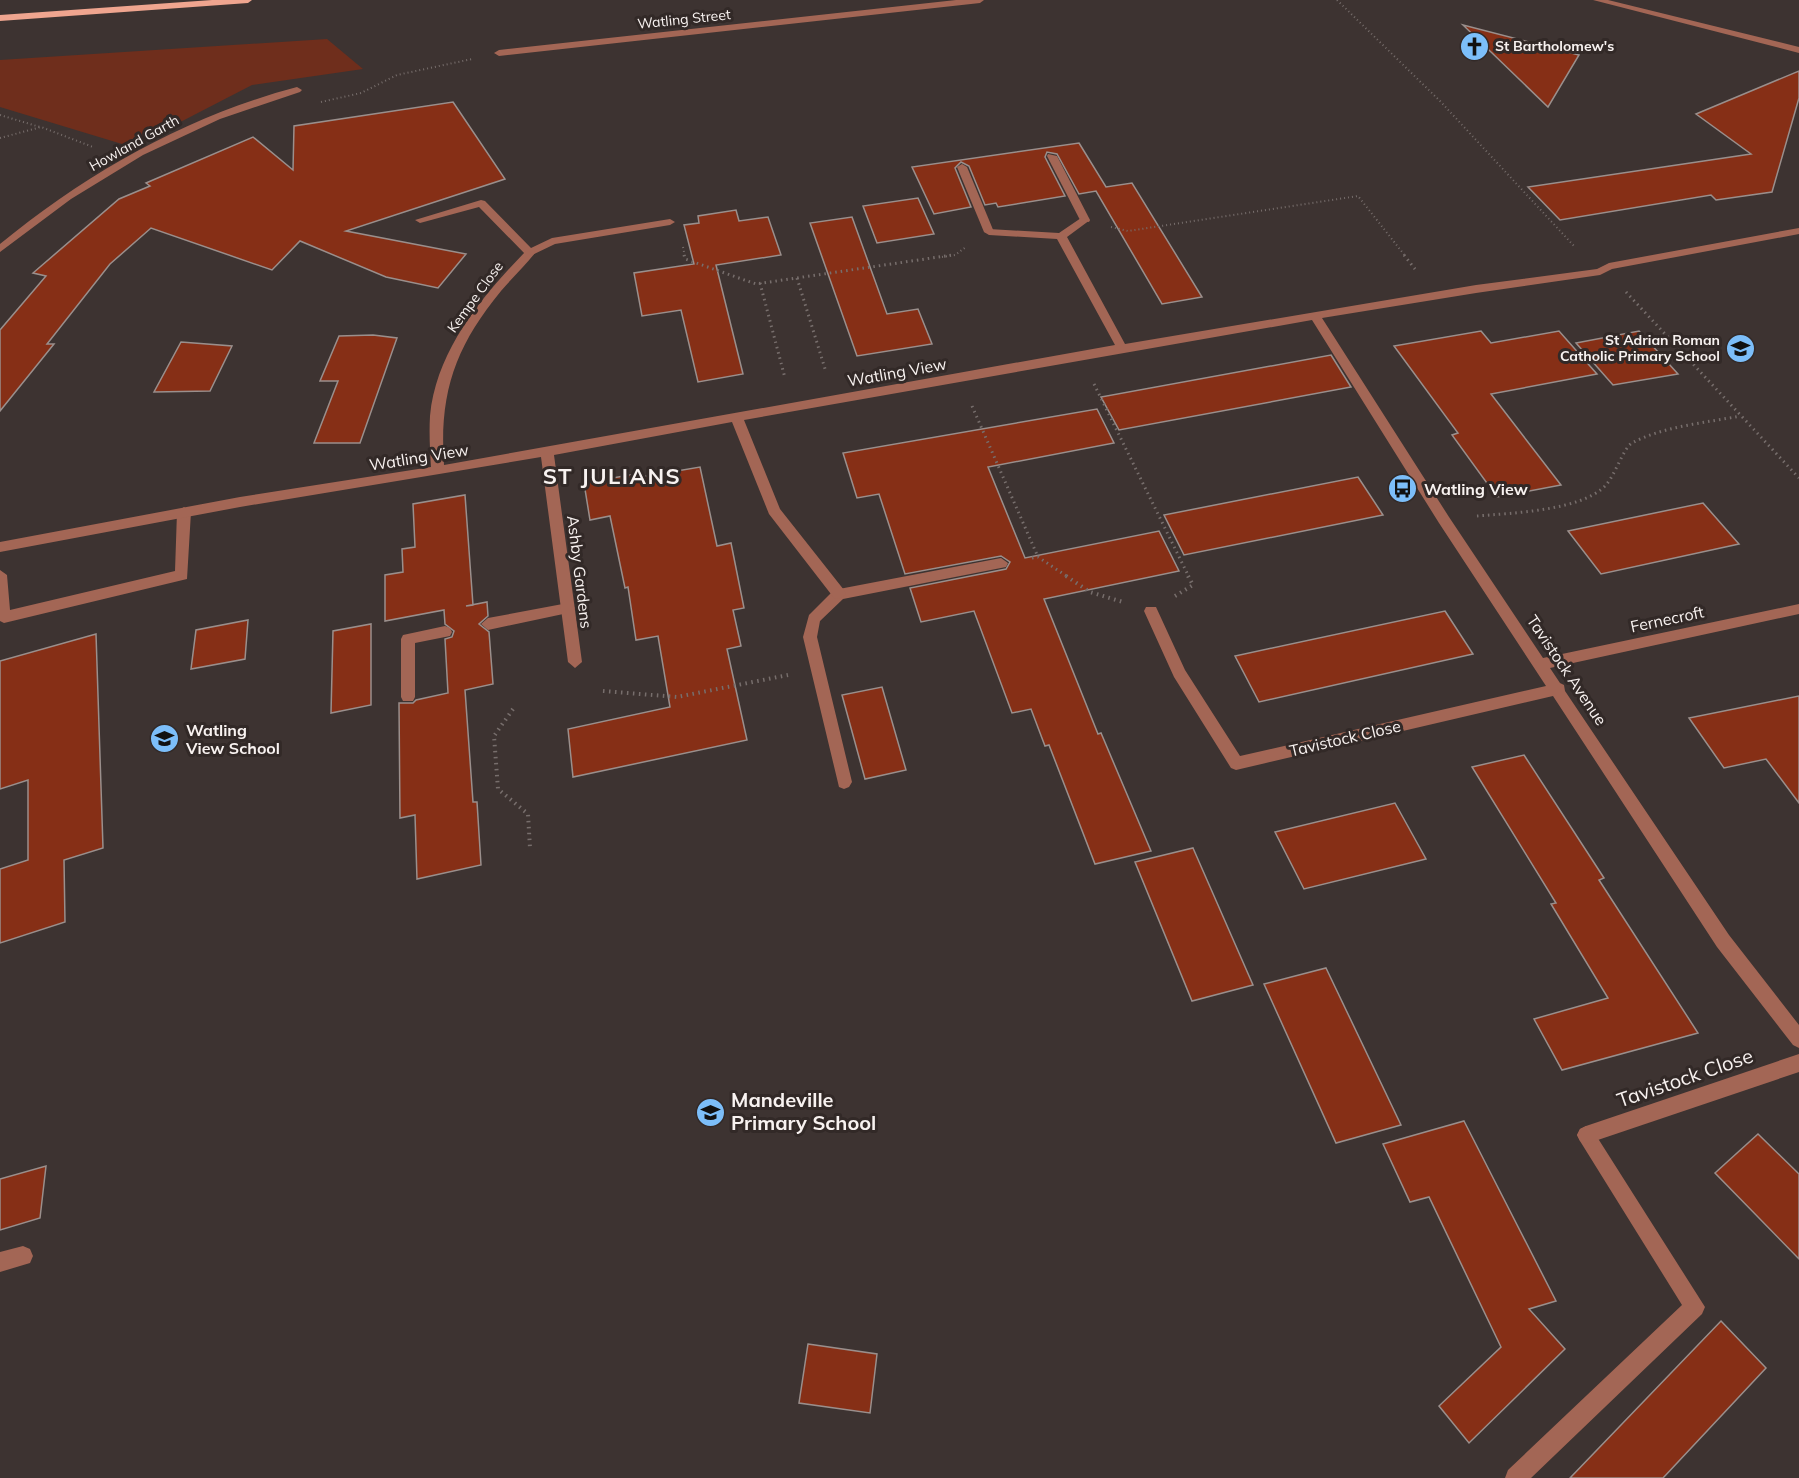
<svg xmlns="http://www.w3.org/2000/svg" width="1799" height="1478" font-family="Mulish,sans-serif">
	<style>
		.green { fill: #6f2e1c }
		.building { fill: #862f16; stroke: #9a8f8c; stroke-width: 1.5 }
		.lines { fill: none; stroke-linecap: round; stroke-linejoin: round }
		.path-far2 { stroke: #776e6c; stroke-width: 2; stroke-dasharray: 1 3; stroke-linecap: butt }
		.path-far1 { stroke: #776e6c; stroke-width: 3; stroke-dasharray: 1.5 4; stroke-linecap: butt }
		.path { stroke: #776e6c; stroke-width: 4; stroke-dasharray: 1.5 4.5; stroke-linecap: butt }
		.service { fill: #a36655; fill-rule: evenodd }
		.minor { fill: #a36655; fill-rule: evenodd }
		.primary { fill: #efa58f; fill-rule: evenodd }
		.labels { text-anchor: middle; stroke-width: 6; stroke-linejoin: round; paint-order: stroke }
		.far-street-label { font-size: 14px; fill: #f8f2f0; stroke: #322927 }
		.far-poi-label { font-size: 14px; font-weight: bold; fill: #f8f2f0; stroke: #322927; text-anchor: start }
		.street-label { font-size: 16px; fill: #f8f2f0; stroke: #322927 }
		.poi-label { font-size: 16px; font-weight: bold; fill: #f8f2f0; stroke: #322927; text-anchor: start }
		.near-street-label { font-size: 20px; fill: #f8f2f0; stroke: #322927 }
		.near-poi-label { font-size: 20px; font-weight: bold; fill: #f8f2f0; stroke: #322927; text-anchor: start }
		.district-label { font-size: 22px; font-weight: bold; letter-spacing: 1.5px; fill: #f8f2f0; stroke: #322927 }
	</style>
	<rect width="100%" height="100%" fill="#3d3331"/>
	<path class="green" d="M 327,39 L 363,69 L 252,85 L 132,147 L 0,107 L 0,60 Z"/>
	<g class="building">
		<path d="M 1463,25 L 1579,55 L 1548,107 Z"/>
		<path d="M 1799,71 L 1799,98 L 1772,192 L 1716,200 L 1711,195 L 1560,220 L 1528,187 L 1751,154 L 1696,114 Z"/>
		<path d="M 453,102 L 505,179 L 346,231 L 466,254 L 438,288 L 386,277 L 300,241 L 272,270 L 151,228 L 110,264 L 47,344 L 54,344 L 0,411 L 0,330 L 46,276 L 33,273 L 119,199 L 150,186 L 146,183 L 253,137 L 293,170 L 294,126 Z"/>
		<path d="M 1079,143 L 1106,187 L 1132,183 L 1202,297 L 1162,304 L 1096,191 L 1079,194 L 1057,154 L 1047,152 L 1045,157 L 1065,196 L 998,207 L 996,203 L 985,205 L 969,166 L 961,162 L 955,168 L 971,207 L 934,214 L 912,167 Z"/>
		<path d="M 918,198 L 934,234 L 877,243 L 863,206 Z"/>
		<path d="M 736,210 L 739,221 L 768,217 L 781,255 L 716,265 L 743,374 L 698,382 L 681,310 L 642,316 L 634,273 L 694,264 L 684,225 L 699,223 L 698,216 Z"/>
		<path d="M 852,217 L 887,314 L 918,309 L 932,344 L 857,356 L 810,223 Z"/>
		<path d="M 1481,331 L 1491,343 L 1559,331 L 1597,374 L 1491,394 L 1561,485 L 1497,497 L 1452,435 L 1458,433 L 1394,346 Z"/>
		<path d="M 1639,331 L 1678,374 L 1613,385 L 1576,343 Z"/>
		<path d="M 373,335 L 397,338 L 360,443 L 314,443 L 338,381 L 320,381 L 339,336 Z"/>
		<path d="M 181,342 L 232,346 L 210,391 L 154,392 Z"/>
		<path d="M 1331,355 L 1351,387 L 1119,430 L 1101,397 Z"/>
		<path d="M 1097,409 L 1114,443 L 988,467 L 1025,558 L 1159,531 L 1179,571 L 1044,599 L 1098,734 L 1101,733 L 1151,851 L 1095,864 L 1049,745 L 1045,746 L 1031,709 L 1012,713 L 974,611 L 921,622 L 910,588 L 1006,569 L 1010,562 L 1001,556 L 905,574 L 879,494 L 857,498 L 843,453 Z"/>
		<path d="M 700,467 L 717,546 L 731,543 L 744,608 L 733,610 L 741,646 L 727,649 L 747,740 L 573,777 L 568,729 L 670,707 L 658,636 L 636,640 L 628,587 L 625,588 L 610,516 L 590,520 L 584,483 L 641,473 L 641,477 Z"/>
		<path d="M 1358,477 L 1383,515 L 1184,555 L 1164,515 Z"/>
		<path d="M 465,495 L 473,605 L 466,606 L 487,602 L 488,616 L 479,624 L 489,632 L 493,684 L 465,690 L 473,802 L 477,802 L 481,865 L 417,879 L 415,815 L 400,818 L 399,703 L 413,703 L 416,700 L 448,693 L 445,639 L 452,637 L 454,631 L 445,624 L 444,610 L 385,621 L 385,575 L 403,572 L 402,549 L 415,547 L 413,504 Z"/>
		<path d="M 1703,503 L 1739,544 L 1601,574 L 1568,531 Z"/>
		<path d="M 1445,611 L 1473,654 L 1259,702 L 1235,656 Z"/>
		<path d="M 248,620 L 245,659 L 191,669 L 196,630 Z"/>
		<path d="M 371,624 L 371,705 L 331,713 L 333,631 Z"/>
		<path d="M 96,634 L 103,848 L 64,860 L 65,922 L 0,943 L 0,869 L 28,860 L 28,780 L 0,789 L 0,661 Z"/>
		<path d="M 882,687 L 906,770 L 865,779 L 842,695 Z"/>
		<path d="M 1799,696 L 1799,803 L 1766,759 L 1724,768 L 1689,718 Z"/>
		<path d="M 1524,755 L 1604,878 L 1599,880 L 1698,1033 L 1562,1070 L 1534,1019 L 1608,998 L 1551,904 L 1556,903 L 1472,767 Z"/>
		<path d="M 1395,803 L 1426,859 L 1304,889 L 1275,832 Z"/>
		<path d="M 1193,848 L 1253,985 L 1192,1001 L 1135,862 Z"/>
		<path d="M 1326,968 L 1401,1125 L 1336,1143 L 1264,984 Z"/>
		<path d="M 1464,1121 L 1556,1301 L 1529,1309 L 1565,1349 L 1469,1443 L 1439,1406 L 1501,1347 L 1429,1197 L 1410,1202 L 1383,1144 Z"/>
		<path d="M 1758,1134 L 1799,1174 L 1799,1259 L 1715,1173 Z"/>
		<path d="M 46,1166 L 40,1218 L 0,1230 L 0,1179 Z"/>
		<path d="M 1721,1321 L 1766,1368 L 1663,1478 L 1570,1478 Z"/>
		<path d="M 808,1344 L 877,1354 L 870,1413 L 799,1403 Z"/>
	</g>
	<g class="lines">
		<g class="path-far2">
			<path d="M 1337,0 L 1440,101 L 1574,246"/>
			<path d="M 321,102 L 361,93 L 397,75 L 472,59"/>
			<path d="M 0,115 L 40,127"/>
			<path d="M 0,138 L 41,127 L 93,147"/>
			<path d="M 1111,227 L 1128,231 L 1358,196 L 1406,257"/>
			<path d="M 683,247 L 685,257"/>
			<path d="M 942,257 L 955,255 L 966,247"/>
		</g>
		<g class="path-far1">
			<path d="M 684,255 L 685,259 L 756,284 L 952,255"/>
			<path d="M 1404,255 L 1415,269"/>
			<path d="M 797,278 L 826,372"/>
			<path d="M 760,283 L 785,378"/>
			<path d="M 1626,292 L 1799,478"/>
			<path d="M 1094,384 L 1189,577"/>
			<path d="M 972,406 L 1038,557"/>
			<path d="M 1477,516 C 1511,513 1582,511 1606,485 C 1615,475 1624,447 1632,443 C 1664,426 1705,423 1740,416"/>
			<path d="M 1032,558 L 1038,557 L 1068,577"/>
		</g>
		<g class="path">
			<path d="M 1066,576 L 1090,592 L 1123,602"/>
			<path d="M 1175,596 L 1193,585 L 1188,576"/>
			<path d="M 603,691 L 677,697 L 788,675"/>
			<path d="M 513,709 L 494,736 L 498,789 L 528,814 L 530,848"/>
		</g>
		<g class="service">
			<path d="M 1048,154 L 1057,156 L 1090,220 L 1089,222 L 1080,220 L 1047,156 Z"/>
			<path d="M 962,164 L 967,167 L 994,232 L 993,234 L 984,232 L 957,167 Z"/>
			<path d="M 481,200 L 485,201 L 531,248 L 552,238 L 670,219 L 675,222 L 670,225 L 555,244 L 530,256 L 526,255 L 479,207 L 420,223 L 415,220 Z"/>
			<path d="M 184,507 L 191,512 L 187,579 L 4,623 L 0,621 L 0,570 L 7,575 L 10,610 L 175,571 L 177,512 Z"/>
			<path d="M 1001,558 L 1008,563 L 1006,567 L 843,599 L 820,621 L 817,637 L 852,782 L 849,787 L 844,789 L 839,787 L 803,637 L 809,615 L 834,590 L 839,589 Z"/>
			<path d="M 568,603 L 575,608 L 568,613 L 488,630 L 481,624 L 488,618 Z"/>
			<path d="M 445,626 L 450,628 L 452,632 L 450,636 L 415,643 L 415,697 L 413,701 L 403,701 L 401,697 L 401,639 L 403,635 Z"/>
			<path d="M 1586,1126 L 1592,1129 L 1705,1307 L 1702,1314 L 1531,1478 L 1505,1478 L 1508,1470 L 1682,1305 L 1580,1141 L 1577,1135 L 1580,1129 Z"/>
			<path d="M 23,1246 L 30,1249 L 33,1256 L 30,1263 L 0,1272 L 0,1252 Z"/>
		</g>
		<g class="minor">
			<path d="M 956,0 L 984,0 L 980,3 L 499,56 L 494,53 L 499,50 Z"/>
			<path d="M 1593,0 L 1608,0 L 1799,47 L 1799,53 Z"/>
			<path d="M 297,87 L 302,90 L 300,92 L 220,119 L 143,155 L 71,199 L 0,252 L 0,244 C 88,172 187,116 297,87 Z"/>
			<path d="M 1081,218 L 1090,220 L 1067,237 L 1125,344 L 1476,285 L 1597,269 L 1609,263 L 1799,228 L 1799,234 L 1612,269 L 1600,275 L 1476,293 L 1322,318 L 1449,517 L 1543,658 L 1799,604 L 1799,614 L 1550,668 L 1560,683 L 1564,685 L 1565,691 L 1729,935 L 1799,1025 L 1799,1048 L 1793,1045 L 1717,947 L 1553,696 L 1236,770 L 1231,768 L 1174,677 L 1144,611 L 1146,607 L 1156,607 L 1185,670 L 1240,756 L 1546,686 L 1439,523 L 1312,320 L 744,420 L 780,509 L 844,590 L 846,594 L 839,599 L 834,598 L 769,514 L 732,422 L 554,455 L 582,662 L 575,668 L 568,662 L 541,457 L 240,507 L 0,552 L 0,542 L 240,497 L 431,467 C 430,450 429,433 430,416 C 436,351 482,296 526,251 L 534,251 L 535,253 C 525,266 512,278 501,291 C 455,347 439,393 444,465 L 1115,345 L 1057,239 L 989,235 L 984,232 L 989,229 L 1059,233 Z"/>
			<path d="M 1799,1054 L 1799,1072 L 1586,1144 L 1580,1141 L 1577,1135 L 1580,1129 L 1586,1126 Z"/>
		</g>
		<path class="primary" d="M 212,0 L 252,0 L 248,3 L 0,21 L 0,15 Z"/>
	</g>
	<defs>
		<symbol id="church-disc" viewBox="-11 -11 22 22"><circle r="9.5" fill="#7cbef9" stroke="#322927"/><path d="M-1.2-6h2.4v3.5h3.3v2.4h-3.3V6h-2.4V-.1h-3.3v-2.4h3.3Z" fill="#111"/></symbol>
		<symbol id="school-disc" viewBox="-11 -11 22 22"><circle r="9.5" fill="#7cbef9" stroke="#322927"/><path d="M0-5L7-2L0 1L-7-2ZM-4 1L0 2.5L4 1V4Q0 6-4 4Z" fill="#111"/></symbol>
		<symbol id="bus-disc" viewBox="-11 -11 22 22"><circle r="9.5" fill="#7cbef9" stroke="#322927"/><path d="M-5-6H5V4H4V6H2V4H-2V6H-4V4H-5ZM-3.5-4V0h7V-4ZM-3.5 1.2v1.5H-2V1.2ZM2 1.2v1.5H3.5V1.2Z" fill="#111"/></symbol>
	</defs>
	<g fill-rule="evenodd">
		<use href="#church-disc" x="1458" y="30" width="33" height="33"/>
		<use href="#school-disc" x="1724" y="332" width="33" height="33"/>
		<use href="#bus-disc" x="1386" y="472" width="33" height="33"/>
		<use href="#school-disc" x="148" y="722" width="33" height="33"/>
		<use href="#school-disc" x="694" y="1096" width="33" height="33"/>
	</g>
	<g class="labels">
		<g class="far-street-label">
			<text transform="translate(684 19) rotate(-6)" y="5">Watling Street</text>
			<text transform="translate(134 143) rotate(-29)" y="5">Howland Garth</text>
			<text transform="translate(475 297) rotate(-54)" y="5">Kempe Close</text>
		</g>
		<g class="far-poi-label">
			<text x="1495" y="51">St Bartholomew's</text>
			<text x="1720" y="345" text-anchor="end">St Adrian Roman<tspan x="1720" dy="16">Catholic Primary School</tspan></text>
		</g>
		<g class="street-label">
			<text transform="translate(897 372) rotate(-10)" y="6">Watling View</text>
			<text transform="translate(419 457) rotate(-9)" y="6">Watling View</text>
			<text transform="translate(580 572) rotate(83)" y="6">Ashby Gardens</text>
			<text transform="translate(1667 619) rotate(-12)" y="6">Fernecroft</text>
			<text transform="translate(1567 670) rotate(56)" y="6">Tavistock Avenue</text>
			<text transform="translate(1345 738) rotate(-13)" y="6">Tavistock Close</text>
		</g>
		<g class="poi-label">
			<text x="1424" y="495">Watling View</text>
			<text x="186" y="736">Watling<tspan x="186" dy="18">View School</tspan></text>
		</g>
		<g class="near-street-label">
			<text transform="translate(1685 1078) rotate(-19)" y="7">Tavistock Close</text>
		</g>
		<g class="near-poi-label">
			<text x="731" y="1107">Mandeville<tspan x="731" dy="23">Primary School</tspan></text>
		</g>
		<g class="district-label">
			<text x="612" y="484">ST JULIANS</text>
		</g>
	</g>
</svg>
